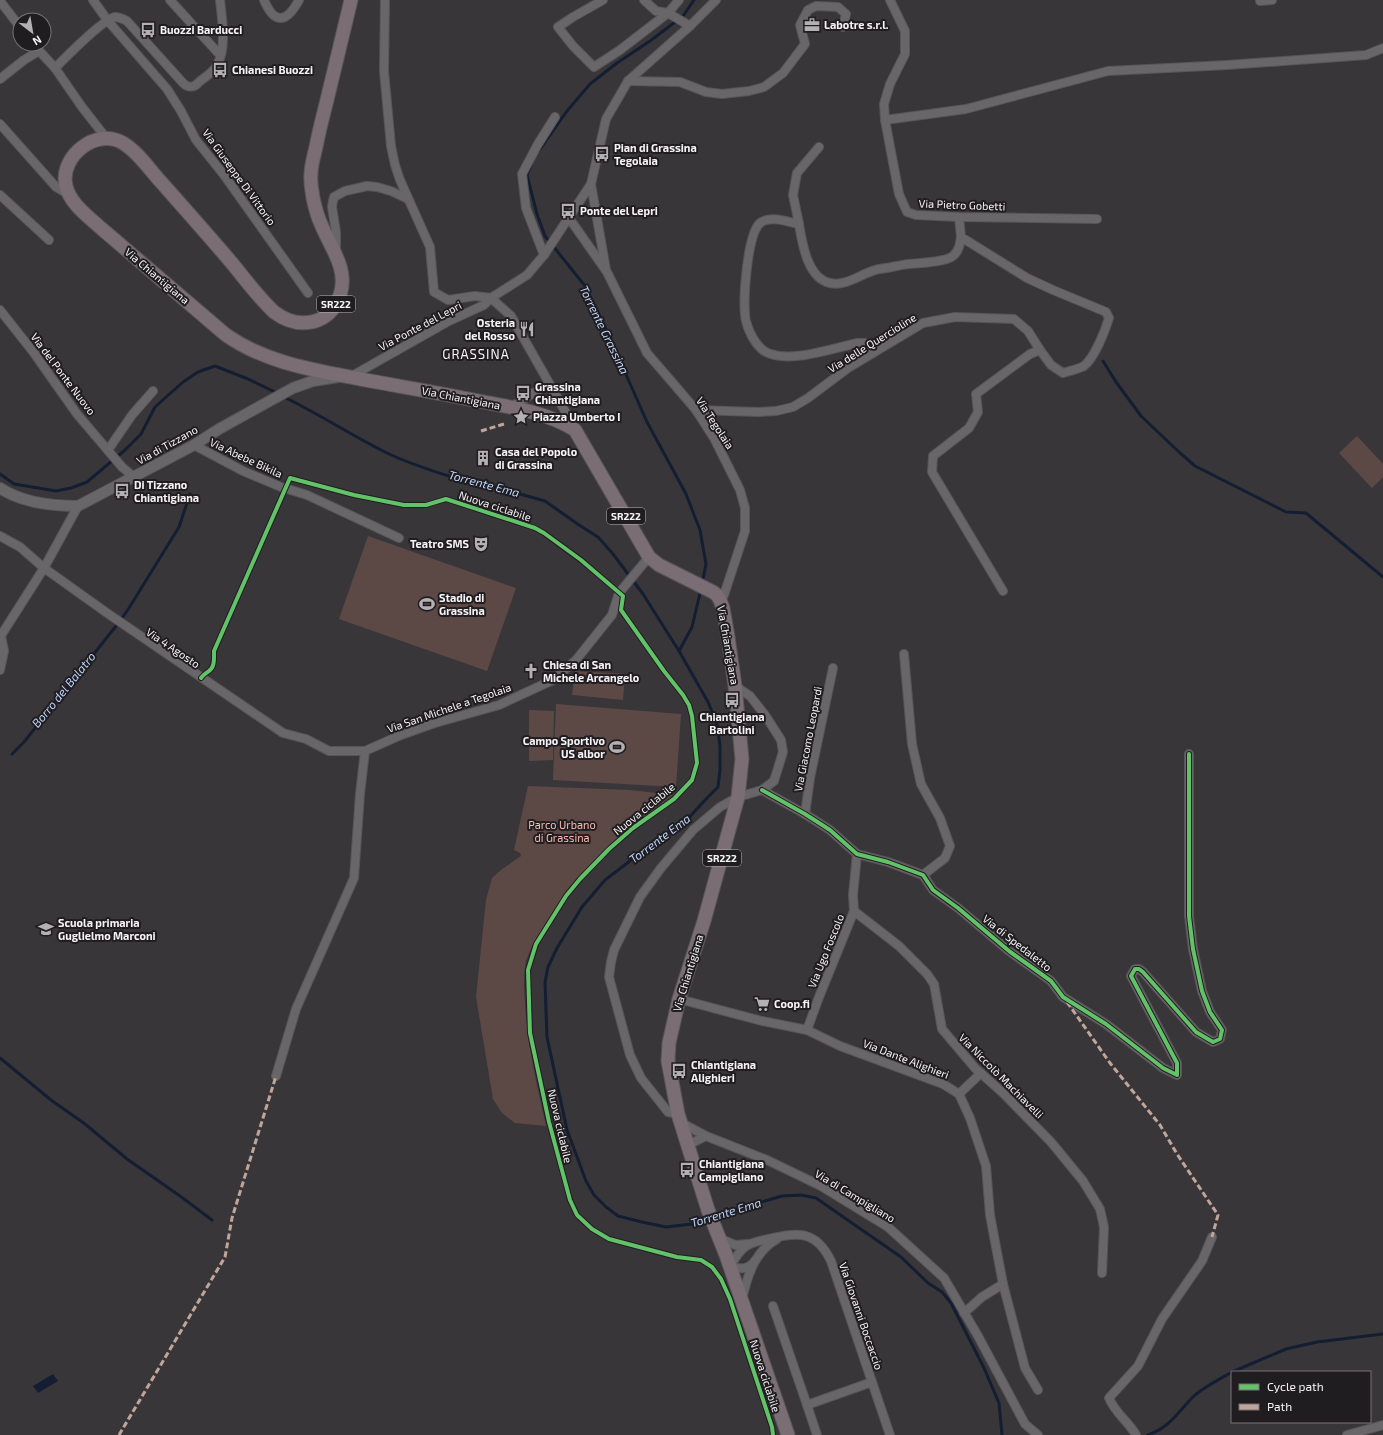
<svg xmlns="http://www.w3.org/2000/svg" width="1383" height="1435" font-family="'Exo 2',sans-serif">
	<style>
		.green { fill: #5c4946 }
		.water { fill: #131e32 }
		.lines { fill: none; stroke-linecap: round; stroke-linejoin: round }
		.stream { stroke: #131e32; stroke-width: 3 }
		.minor-casing { stroke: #585558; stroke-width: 10 }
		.tertiary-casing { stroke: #585558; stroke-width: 12 }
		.primary-casing { stroke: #585558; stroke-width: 15 }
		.minor { stroke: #696669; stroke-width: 8 }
		.tertiary { stroke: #696669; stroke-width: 10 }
		.primary { stroke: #7a6e74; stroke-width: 13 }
		.quiet { stroke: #c0a59a; stroke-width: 3; stroke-dasharray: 6 3; stroke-linecap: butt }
		.cycleway-casing { stroke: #201d20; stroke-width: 6 }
		.cycleway { stroke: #61c268; stroke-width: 4 }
		.labels { text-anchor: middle; stroke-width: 4; stroke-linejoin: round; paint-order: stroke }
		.shield { fill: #201d20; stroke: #b6b3b6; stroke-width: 1 }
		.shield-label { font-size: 10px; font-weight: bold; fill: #f6f3f6 }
		.poi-label { font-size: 11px; font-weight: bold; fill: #f6f3f6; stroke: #201d20; text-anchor: start }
		.street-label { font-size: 11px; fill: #f6f3f6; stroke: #201d20 }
		.park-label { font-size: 11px; fill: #fabbb0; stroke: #201d20 }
		.water-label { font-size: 12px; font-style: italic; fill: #bdd5fc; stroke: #201d20 }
		.quarter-label { font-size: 13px; letter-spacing: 1px; fill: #f6f3f6; stroke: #201d20 }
	</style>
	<rect width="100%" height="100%" fill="#39363a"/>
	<g class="green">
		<path d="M 1357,436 L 1383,464 L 1383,477 L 1372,488 L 1339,453 Z"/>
		<path d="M 368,536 L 516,588 L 487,671 L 339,619 Z"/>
		<path d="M 575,671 L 625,674 L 623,700 L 572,695 Z"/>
		<path d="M 556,704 L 681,714 L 676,787 L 553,780 Z"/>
		<path d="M 529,710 L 554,711 L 553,760 L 529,761 Z"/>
		<path d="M 528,786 L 630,790 L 673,795 C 624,830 578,872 546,923 C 539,935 530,948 526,961 C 523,974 524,990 525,1003 C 527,1045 537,1085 546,1126 L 515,1123 L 502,1113 L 493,1099 L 476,997 L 486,900 L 492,878 L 501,870 L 521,856 L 520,853 L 514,850 Z"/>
	</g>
	<path class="water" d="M 53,1374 L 58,1381 L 38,1393 L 33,1386 Z"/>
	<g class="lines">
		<g class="stream">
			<path d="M 538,152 L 567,111 L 590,84 L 617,63 L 650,41 L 683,16 L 694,0"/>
			<path d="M 533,160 L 527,175 L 537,214 L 545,236 L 585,286 L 605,327 L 647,422 L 686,494 L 700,530 L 706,564 L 702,584"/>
			<path d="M 1103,361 L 1116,382 L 1141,416 L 1179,452 L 1195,466 L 1286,512 L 1306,513 L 1383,577"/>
			<path d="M 284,397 C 319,414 351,435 385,452 C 413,466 443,474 471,483 L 481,483 L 545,501 L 579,525 L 598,537 L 613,554 L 643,594 L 679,651 L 708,702 L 717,724 L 720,746 L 720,770 L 718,787 L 707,798 L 682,825 L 660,838 L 605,880 L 582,907 L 557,948 L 548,967 L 545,982 L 547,1037 L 567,1130 L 586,1181 L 594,1195 L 606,1207 L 618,1216 L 642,1222 L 666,1227 L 692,1224 L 707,1218"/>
			<path d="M 0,474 L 14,484 L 56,491 L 71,488 L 87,482 L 125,450 L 141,434 L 155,407 L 183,382 L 198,372 L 215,366 L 248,379 L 277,393"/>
			<path d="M 122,618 L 129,608 L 179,527 L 190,494"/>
			<path d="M 679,651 L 692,627 L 701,589"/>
			<path d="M 12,754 L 24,742 L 116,626"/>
			<path d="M 0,1058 L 51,1100 L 85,1124 L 127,1159 L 180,1196 L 212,1220"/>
			<path d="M 714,1216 L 782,1196 L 801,1195 L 816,1198 L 901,1257 L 928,1283 L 942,1292 L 951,1303 L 984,1368 L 999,1403 L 1002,1435"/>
			<path d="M 1232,1372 L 1286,1349 L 1317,1342 L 1383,1334"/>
			<path d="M 1148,1435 C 1171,1427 1179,1410 1195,1395 C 1206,1386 1220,1379 1232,1372"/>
		</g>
		<defs>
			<g id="minor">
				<path d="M 93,0 L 108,21 L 167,89 L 181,111 L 196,140 L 224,175 L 308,293"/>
				<path d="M 170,0 L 220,55"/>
				<path d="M 264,0 C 275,26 287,22 299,0"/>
				<path d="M 385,0 L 384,71 L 391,146 L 395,165 L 400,180 L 430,247 L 434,292 L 448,300 L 475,296 L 491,298 L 511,316 L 574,427"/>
				<path d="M 603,0 L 573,17 L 558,27 L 573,46 L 594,67 L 620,50 L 668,13 L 679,0"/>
				<path d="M 644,0 L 656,11 L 668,13 L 690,26"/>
				<path d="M 890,0 L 905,31 L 905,54 L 890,84 L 884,104 L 885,120 L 899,194 L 907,212 L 916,215 L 959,217 L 1097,219"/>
				<path d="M 0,1 L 20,27"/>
				<path d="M 1260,1 L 1272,0"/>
				<path d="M 33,44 L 55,68 L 82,107 L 107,139"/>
				<path d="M 55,68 C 65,58 103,19 115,17 C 120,17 123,19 127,21 L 183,83 C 188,88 194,88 199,82 C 205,77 214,72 217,65 C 227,48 222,19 220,0"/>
				<path d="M 0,79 L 24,60 L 39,51"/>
				<path d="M 628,81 L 680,82 L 706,92 L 722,94 L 749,91 L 764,87 L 783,73 L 805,44 L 800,25 L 808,10 L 816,6 L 838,7 L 846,14 L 843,27"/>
				<path d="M 885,120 L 966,109 L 1108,71 L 1227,65 L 1366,55 L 1383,48"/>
				<path d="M 0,124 L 56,187 L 68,194"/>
				<path d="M 591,184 L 606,270"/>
				<path d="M 0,195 L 49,240"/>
				<path d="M 569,218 L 607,272 L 647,353 L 696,410 L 714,438 L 740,490 L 745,508 L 745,531 L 724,595 L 720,600"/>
				<path d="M 799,224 L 793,195 L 797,173 L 819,147"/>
				<path d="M 336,251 L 336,232 L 332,207 L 333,201 L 334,197 L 345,191 L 367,186 L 377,187 L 391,191 L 408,199"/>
				<path d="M 544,255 L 526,208 L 522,174 L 538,144 L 555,117"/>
				<path d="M 0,310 L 34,353 L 77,414 L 122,467 L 134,477"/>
				<path d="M 873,353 L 865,343 L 858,343 C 833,348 796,362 771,354 C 758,351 749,333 746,321 C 742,304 747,235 760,223 C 770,215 788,222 799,224 C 802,242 807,278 830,283 C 847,287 863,272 879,269 C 889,268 899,265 909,264 C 919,263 946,262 953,256 C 959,251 960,244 961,237"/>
				<path d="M 350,377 L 449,321 L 484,305 L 491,298 L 527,275 L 544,255 L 591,184 L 606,119 L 628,81 L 690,26 L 716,0"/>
				<path d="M 511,407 L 548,384"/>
				<path d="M 696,410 L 758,412 L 776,411 L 793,407 L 808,398 L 848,368 L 923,323 L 955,317 L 1014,319 L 1028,331 L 1040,350 L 1051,365 L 1063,373 C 1069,371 1079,369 1084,366 C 1095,357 1105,331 1109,318 L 1106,312 L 1053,290 L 1027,278 L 961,237 L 959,217"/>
				<path d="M 194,445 L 243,471 L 281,487 L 307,495 L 399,538"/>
				<path d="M 108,450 L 132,415 L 153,391"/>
				<path d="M 0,536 L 20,547 L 44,568 L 107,613 L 283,733 L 306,739 L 329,751 L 365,751 L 401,735 L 435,723 L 499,705 L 553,680 L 576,660 L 612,615 L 619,593 L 649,557"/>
				<path d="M 1003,591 L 932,472 L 933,456 L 969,428 L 978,412 L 976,394 L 1030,354 L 1040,350"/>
				<path d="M 0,637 L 44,568 L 78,506"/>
				<path d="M 904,654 L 912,744 L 921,784 L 940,818 L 950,846 L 945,858 L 923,875"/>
				<path d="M 0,670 L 4,651 L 1,636"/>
				<path d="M 762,790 L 805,814 L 830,830 L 857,854 L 888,862 L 923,875 L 933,890 L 958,908 L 1009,951 L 1051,981 L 1063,997 L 1106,1024 L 1163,1068 L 1177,1075 L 1177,1063 L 1131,976 L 1135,969 L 1139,969 L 1143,972 L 1196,1032 L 1213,1042 L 1220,1039 L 1222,1030 L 1210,1012 L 1202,991 L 1193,949 L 1189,916 L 1189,754"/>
				<path d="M 805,814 L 810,778 L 833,668"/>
				<path d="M 854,911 L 899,946 L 927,974 L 934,984 L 942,1029 L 975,1068 L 1003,1093 L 1051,1142 L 1083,1181 L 1100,1209 L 1104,1227 L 1102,1273"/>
				<path d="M 679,999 L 762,1021 L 807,1030 L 840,1046 L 943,1084 L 959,1094 L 970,1118 L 986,1166 L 990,1215 L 1003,1284 L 982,1297 L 964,1313"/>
				<path d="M 807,1030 L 819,997 L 854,911 L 853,895 L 857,854"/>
				<path d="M 276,1076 L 296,1009 L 354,878 L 360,794 L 365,751"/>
				<path d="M 959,1094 L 981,1073"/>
				<path d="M 678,1114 L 668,1112 L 641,1078 L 630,1055 L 609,977 L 611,962 L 614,950 L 640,897 L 661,868 L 693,830 L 720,807 L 738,797 L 762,790 L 774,781 L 783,752 L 781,740 L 765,715 L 750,696 L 735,686"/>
				<path d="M 680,1122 L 706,1136 L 767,1160 L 821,1186 L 888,1227 L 944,1278 L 978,1336 L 1025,1424 L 1038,1435"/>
				<path d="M 688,1145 L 706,1136"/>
				<path d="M 719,1238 L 735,1245 L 748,1244"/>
				<path d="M 755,1261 C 748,1270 740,1269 730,1267 C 734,1260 738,1252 745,1247 C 751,1242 760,1241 768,1239 C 798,1232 816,1230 831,1261 L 890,1435"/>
				<path d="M 1003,1284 L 1025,1368 L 1038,1390"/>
				<path d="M 742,1300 C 747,1276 755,1251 777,1239"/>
				<path d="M 773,1306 L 807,1405"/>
				<path d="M 817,1435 L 807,1405 L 872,1382"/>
				<path d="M 1136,1435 C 1128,1421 1115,1413 1109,1398 L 1138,1366 L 1162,1319 L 1202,1261 L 1212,1237"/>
				<path d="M 1347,1435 L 1383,1425"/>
			</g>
			<path id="tertiary" d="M 0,488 C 22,503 52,506 78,506 L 194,445 L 219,429 L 293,388 L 313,381 L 338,377"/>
			<path id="primary" d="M 351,0 C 343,33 335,67 327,100 C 323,116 319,131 316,147 C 314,156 311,165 311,174 C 310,182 312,190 313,198 C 315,207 317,216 321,224 C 330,247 349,269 340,295 C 330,326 298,330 274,312 C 258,297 245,279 231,262 C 208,235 184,208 161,182 C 149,169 138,152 123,143 C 97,127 59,156 66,186 C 70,204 89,217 102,229 L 226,335 C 266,363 314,370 360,379 C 403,387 446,394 489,403 C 517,408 550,414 575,430 L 649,557 L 659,565 L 713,592 L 717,595 L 720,600 L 723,608 L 728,637 L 735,686 L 742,759 L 738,797 L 704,921 L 679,999 L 669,1043 L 668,1061 L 678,1114 L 708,1210 L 726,1255 L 788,1435"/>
		</defs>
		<use href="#minor" class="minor-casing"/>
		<use href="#tertiary" class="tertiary-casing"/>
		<use href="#primary" class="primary-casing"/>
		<use href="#minor" class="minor"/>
		<use href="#tertiary" class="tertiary"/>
		<use href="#primary" class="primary"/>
		<g class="quiet">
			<path d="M 481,431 L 504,424"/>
			<path d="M 1067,1002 L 1110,1063 L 1160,1125 L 1177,1154 L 1218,1215 L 1212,1237"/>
			<path d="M 119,1435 L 225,1257 L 232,1218 L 276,1076"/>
		</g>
		<defs>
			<g id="cycleway">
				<path d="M 201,678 C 204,674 205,674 209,671 C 215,667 214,658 214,651 L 290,478 L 354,495 L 404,505 L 426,505 L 446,499 L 535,528 L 544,533 L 581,560 L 623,596 L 621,610 L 664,671 L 683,695 L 689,705 L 692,716 L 697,763 L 692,780 L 674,799 L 633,828 L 609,849 L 580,879 L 566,896 L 536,944 L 528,970 L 530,1033 L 549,1122 L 570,1200 L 577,1215 L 592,1229 L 609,1239 L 677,1257 L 701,1260 L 712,1267 L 721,1279 L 730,1299 L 772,1427 L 773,1435"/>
				<path d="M 762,790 L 805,814 L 830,830 L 857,854 L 888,862 L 923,875 L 933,890 L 958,908 L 1009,951 L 1051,981 L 1063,997 L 1106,1024 L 1163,1068 L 1177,1075 L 1177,1063 L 1131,976 L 1135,969 L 1139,969 L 1143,972 L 1196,1032 L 1213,1042 L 1220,1039 L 1222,1030 L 1210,1012 L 1202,991 L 1193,949 L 1189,916 L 1189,754"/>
			</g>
		</defs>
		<use href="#cycleway" class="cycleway-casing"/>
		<use href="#cycleway" class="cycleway"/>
	</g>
	<defs>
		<symbol id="office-bare" viewBox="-9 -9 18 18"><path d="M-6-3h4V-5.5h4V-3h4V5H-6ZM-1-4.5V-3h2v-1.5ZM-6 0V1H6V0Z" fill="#b4b1b4" stroke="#201d20" stroke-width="2.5" paint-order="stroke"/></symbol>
		<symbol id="bus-bare" viewBox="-9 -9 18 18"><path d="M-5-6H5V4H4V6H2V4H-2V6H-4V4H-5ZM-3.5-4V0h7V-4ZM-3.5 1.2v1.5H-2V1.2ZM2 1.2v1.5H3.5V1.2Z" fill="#b4b1b4" stroke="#201d20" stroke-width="2.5" paint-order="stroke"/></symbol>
		<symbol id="restaurant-bare" viewBox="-9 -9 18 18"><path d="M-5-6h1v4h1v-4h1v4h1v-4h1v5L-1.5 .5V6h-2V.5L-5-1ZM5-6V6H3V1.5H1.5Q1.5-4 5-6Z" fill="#b4b1b4" stroke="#201d20" stroke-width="2.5" paint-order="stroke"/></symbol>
		<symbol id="sight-bare" viewBox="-9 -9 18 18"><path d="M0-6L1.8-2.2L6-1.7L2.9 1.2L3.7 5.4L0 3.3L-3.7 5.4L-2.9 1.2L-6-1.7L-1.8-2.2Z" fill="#b4b1b4" stroke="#201d20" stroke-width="2.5" paint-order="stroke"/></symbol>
		<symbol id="building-bare" viewBox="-9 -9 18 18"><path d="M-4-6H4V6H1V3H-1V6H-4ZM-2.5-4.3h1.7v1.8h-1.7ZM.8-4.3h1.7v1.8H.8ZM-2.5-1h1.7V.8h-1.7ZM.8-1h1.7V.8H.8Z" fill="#b4b1b4" stroke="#201d20" stroke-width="2.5" paint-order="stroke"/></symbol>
		<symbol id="theatre-bare" viewBox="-9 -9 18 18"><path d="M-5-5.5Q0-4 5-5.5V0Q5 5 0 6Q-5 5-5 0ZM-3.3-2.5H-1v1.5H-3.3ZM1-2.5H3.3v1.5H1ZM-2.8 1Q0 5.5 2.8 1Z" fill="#b4b1b4" stroke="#201d20" stroke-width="2.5" paint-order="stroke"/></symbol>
		<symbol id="stadium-bare" viewBox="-9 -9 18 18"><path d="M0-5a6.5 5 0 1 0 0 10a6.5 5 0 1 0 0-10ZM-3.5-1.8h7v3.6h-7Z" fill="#b4b1b4" stroke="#201d20" stroke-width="2.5" paint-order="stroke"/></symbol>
		<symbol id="church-bare" viewBox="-9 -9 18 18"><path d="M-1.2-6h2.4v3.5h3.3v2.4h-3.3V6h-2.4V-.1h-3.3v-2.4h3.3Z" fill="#b4b1b4" stroke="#201d20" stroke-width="2.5" paint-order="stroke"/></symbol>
		<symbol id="school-bare" viewBox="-9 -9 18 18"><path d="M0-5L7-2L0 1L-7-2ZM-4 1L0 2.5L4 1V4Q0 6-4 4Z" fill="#b4b1b4" stroke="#201d20" stroke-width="2.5" paint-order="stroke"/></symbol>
		<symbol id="supermarket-bare" viewBox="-9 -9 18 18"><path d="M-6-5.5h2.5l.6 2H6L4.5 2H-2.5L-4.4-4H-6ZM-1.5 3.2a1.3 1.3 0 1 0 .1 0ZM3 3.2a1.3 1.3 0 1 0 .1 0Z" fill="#b4b1b4" stroke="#201d20" stroke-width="2.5" paint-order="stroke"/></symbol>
	</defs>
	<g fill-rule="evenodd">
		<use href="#office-bare" x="801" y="14" width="22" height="22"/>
		<use href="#bus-bare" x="137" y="19" width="22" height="22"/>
		<use href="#bus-bare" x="209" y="59" width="22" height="22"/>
		<use href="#bus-bare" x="591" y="143" width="22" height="22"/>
		<use href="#bus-bare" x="557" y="200" width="22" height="22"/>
		<use href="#restaurant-bare" x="516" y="318" width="22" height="22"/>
		<use href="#bus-bare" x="512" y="382" width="22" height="22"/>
		<use href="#sight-bare" x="510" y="406" width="22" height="22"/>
		<use href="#building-bare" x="472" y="447" width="22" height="22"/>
		<use href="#bus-bare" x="111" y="480" width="22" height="22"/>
		<use href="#theatre-bare" x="470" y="533" width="22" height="22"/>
		<use href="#stadium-bare" x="416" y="593" width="22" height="22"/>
		<use href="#church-bare" x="520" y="660" width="22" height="22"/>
		<use href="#bus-bare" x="721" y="689" width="22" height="22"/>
		<use href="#stadium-bare" x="606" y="736" width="22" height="22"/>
		<use href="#school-bare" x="35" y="918" width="22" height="22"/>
		<use href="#supermarket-bare" x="751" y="993" width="22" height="22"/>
		<use href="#bus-bare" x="668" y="1060" width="22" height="22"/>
		<use href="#bus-bare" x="676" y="1159" width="22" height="22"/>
	</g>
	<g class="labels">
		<g class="shield">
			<rect x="317" y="296" width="38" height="16" rx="3"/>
			<rect x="607" y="508" width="38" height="16" rx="3"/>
			<rect x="703" y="850" width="38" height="16" rx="3"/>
		</g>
		<g class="shield-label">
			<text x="336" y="308">SR222</text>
			<text x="626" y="520">SR222</text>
			<text x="722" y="862">SR222</text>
		</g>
		<g class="poi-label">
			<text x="824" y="29">Labotre s.r.l.</text>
			<text x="160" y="34">Buozzi Barducci</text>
			<text x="232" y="74">Chianesi Buozzi</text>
			<text x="614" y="152">Pian di Grassina<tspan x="614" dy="13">Tegolaia</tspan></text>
			<text x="580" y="215">Ponte del Lepri</text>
			<text x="515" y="327" text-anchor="end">Osteria<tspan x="515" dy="13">del Rosso</tspan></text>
			<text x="535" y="391">Grassina<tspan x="535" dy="13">Chiantigiana</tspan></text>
			<text x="533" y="421">Piazza Umberto I</text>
			<text x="495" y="456">Casa del Popolo<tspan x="495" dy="13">di Grassina</tspan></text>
			<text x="134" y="489">Di Tizzano<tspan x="134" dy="13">Chiantigiana</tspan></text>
			<text x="469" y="548" text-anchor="end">Teatro SMS</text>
			<text x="439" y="602">Stadio di<tspan x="439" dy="13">Grassina</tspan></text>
			<text x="543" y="669">Chiesa di San<tspan x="543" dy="13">Michele Arcangelo</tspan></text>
			<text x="732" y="721" text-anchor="middle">Chiantigiana<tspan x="732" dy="13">Bartolini</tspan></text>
			<text x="605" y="745" text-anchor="end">Campo Sportivo<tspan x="605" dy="13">US albor</tspan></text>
			<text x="58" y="927">Scuola primaria<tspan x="58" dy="13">Guglielmo Marconi</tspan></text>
			<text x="774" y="1008">Coop.fi</text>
			<text x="691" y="1069">Chiantigiana<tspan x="691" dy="13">Alighieri</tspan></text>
			<text x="699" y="1168">Chiantigiana<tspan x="699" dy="13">Campigliano</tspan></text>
		</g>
		<g class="street-label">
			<text transform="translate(239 177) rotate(54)" y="4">Via Giuseppe Di Vittorio</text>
			<text transform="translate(962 205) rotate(2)" y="4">Via Pietro Gobetti</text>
			<text transform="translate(157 276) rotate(40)" y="4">Via Chiantigiana</text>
			<text transform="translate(420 326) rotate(-28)" y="4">Via Ponte del Lepri</text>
			<text transform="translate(872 343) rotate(-32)" y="4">Via delle Quercioline</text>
			<text transform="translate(63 374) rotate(53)" y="4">Via del Ponte Nuovo</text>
			<text transform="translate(461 398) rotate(11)" y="4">Via Chiantigiana</text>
			<text transform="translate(715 423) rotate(57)" y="4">Via Tegolaia</text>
			<text transform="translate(167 445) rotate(-29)" y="4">Via di Tizzano</text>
			<text transform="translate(246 458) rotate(25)" y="4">Via Abebe Bikila</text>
			<text transform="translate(495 506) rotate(18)" y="4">Nuova ciclabile</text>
			<text transform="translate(728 645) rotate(80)" y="4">Via Chiantigiana</text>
			<text transform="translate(173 648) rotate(34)" y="4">Via 4 Agosto</text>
			<text transform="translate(449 708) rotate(-19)" y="4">Via San Michele a Tegolaia</text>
			<text transform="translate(808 739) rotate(-79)" y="4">Via Giacomo Leopardi</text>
			<text transform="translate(644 809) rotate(-39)" y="4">Nuova ciclabile</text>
			<text transform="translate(1017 943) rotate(38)" y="4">Via di Spedaletto</text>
			<text transform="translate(826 951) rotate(-68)" y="4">Via Ugo Foscolo</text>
			<text transform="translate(688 973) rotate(-73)" y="4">Via Chiantigiana</text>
			<text transform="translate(906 1059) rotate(21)" y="4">Via Dante Alighieri</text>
			<text transform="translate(1001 1076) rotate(45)" y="4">Via Niccolò Machiavelli</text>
			<text transform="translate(560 1126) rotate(77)" y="4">Nuova ciclabile</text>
			<text transform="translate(855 1196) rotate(31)" y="4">Via di Campigliano</text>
			<text transform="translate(861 1316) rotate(71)" y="4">Via Giovanni Boccaccio</text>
			<text transform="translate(765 1376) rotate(72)" y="4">Nuova ciclabile</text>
		</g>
		<g class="park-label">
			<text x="562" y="829">Parco Urbano<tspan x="562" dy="13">di Grassina</tspan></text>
		</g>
		<g class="water-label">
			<text transform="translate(604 330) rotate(64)" y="4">Torrente Grassina</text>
			<text transform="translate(484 484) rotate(15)" y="4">Torrente Ema</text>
			<text transform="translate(64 690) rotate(-51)" y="4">Borro del Balatro</text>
			<text transform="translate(660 839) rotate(-37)" y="4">Torrente Ema</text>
			<text transform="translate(726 1213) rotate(-17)" y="4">Torrente Ema</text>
		</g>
		<g class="quarter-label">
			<text x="476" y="359">GRASSINA</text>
		</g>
	</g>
	<rect x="1231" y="1371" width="140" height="52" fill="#201d20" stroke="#767376"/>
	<rect x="1239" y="1384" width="20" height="6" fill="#61c268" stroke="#767376"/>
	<text x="1267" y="1391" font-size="12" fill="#f6f3f6">Cycle path</text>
	<rect x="1239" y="1404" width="20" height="6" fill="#c0a59a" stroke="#767376"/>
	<text x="1267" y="1411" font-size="12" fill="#f6f3f6">Path</text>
	<g transform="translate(32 32) rotate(149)"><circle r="19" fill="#201d20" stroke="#767376"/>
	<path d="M0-3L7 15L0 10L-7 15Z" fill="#b4b1b4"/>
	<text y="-6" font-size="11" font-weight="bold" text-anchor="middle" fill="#f6f3f6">N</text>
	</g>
</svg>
